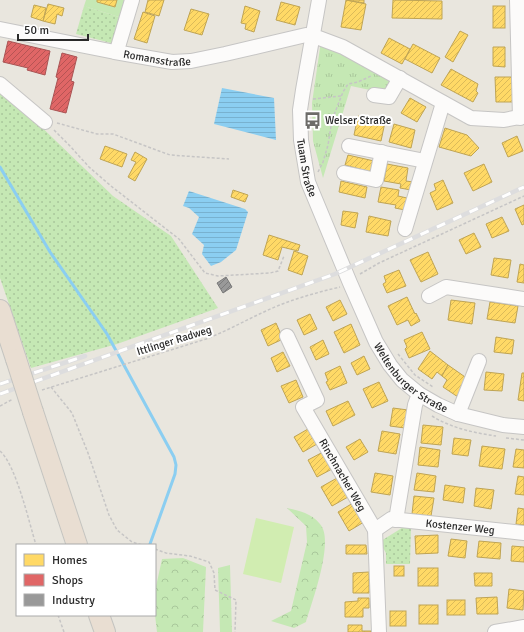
<svg xmlns="http://www.w3.org/2000/svg" width="524" height="632" font-family="Signika,sans-serif">
	<style>
		.grass { fill: url(#grass-dots) }
		.forest { fill: url(#forest-crowns) }
		.park { fill: url(#park-tufts) }
		.garden { fill: #c5e8b4 }
		.pitch { fill: #d1edb1 }
		.water { fill: url(#water-rules) }
		.homes { fill: url(#homes-hatch); stroke: #bfa454 }
		.shops { fill: url(#shops-hatch); stroke: #a95454 }
		.industry { fill: url(#industry-hatch); stroke: #787878 }
		.lines { fill: none; stroke-linecap: round; stroke-linejoin: round }
		.stream { stroke: #8bcef1; stroke-width: 3 }
		.minor-casing { stroke: #c6c5c4; stroke-width: 16 }
		.highway-casing { stroke: #c4c4c0; stroke-width: 22 }
		.path { stroke: #c6c5c5; stroke-width: 1.5; stroke-dasharray: 3 2; stroke-linecap: butt }
		.minor { stroke: #fcfbfa; stroke-width: 14 }
		.highway { stroke: #e9ded2; stroke-width: 20 }
		.rail-casing { stroke: #ddddde; stroke-width: 4.5 }
		.rail { stroke: #fff; stroke-width: 3; stroke-dasharray: 9; stroke-linecap: butt }
		.highway-bridge-casing { stroke: #c4c4c0; stroke-width: 22; stroke-linecap: butt }
		.highway-bridge { stroke: #e9ded2; stroke-width: 20 }
		.labels { text-anchor: middle; stroke-width: 4; stroke-linejoin: round; paint-order: stroke }
		.street-label { font-size: 11px; fill: #2a2a2a; stroke: #fff }
		.poi-label { font-size: 11px; fill: #2a2a2a; stroke: #fff; text-anchor: start }
	</style>
	<defs>
		<pattern id="grass-dots" width="8" height="8" patternUnits="userSpaceOnUse"><rect width="8" height="8" fill="#c5e8b4"/><path d="M2 2h.1M6 6h.1" fill="none" stroke="#a9c79b" stroke-width="1.8" stroke-linecap="round"/></pattern>
		<pattern id="forest-crowns" width="20" height="18" patternUnits="userSpaceOnUse"><rect width="20" height="18" fill="#c5e8b4"/><path d="M2 6a3 3 0 1 1 6 0M12 15a3 3 0 1 1 6 0" fill="none" stroke="#a9c79b"/></pattern>
		<pattern id="park-tufts" width="24" height="20" patternUnits="userSpaceOnUse"><rect width="24" height="20" fill="#c5e8b4"/><path d="M3 7l-1-3M5 7V3M7 7l1-3M15 17l-1-3M17 17v-4M19 17l1-3" fill="none" stroke="#a9c79b"/></pattern>
		<pattern id="water-rules" width="6" height="5" patternUnits="userSpaceOnUse"><rect width="6" height="5" fill="#8bcef1"/><path d="M0 2.5h6" fill="none" stroke="#78b1cf"/></pattern>
		<pattern id="homes-hatch" width="6" height="6" patternUnits="userSpaceOnUse"><rect width="6" height="6" fill="#ffd966"/><path d="M-1 1l2-2M0 6l6-6M5 7l2-2" fill="none" stroke="#dbba59"/></pattern>
		<pattern id="shops-hatch" width="6" height="6" patternUnits="userSpaceOnUse"><rect width="6" height="6" fill="#e06666"/><path d="M-1 1l2-2M0 6l6-6M5 7l2-2" fill="none" stroke="#b65454"/></pattern>
		<pattern id="industry-hatch" width="6" height="6" patternUnits="userSpaceOnUse"><rect width="6" height="6" fill="#999"/><path d="M-1 1l2-2M0 6l6-6M5 7l2-2" fill="none" stroke="#7d7d7d"/></pattern>
	</defs>
	<rect width="100%" height="100%" fill="#e9e6de"/>
	<g class="grass">
		<path d="M 84,6 L 122,18 L 114,42 L 111,43 L 76,34 Z"/>
		<path d="M 0,87 L 113,196 L 171,236 L 218,308 L 117,344 L 31,368 L 0,278 Z"/>
		<path d="M 405,526 L 411,526 L 410,564 L 386,564 L 386,553 L 382,546 L 381,541 Z"/>
	</g>
	<g class="forest">
		<path d="M 287,508 C 300,511 311,513 320,524 C 335,540 312,602 306,622 L 294,628 L 271,621 L 291,611 L 307,542 L 306,526 Z"/>
		<path d="M 183,558 L 206,567 L 203,632 L 157,632 L 155,615 L 155,591 L 162,559 Z"/>
		<path d="M 230,565 L 232,632 L 220,632 L 218,568 Z"/>
	</g>
	<path class="park" d="M 321,41 L 397,80 L 389,94 L 351,86 L 323,178 L 313,141 L 312,103 Z"/>
	<path class="garden" d="M 86,0 L 97,0 L 97,2 L 115,7 L 117,0 L 128,0 L 122,18 L 84,6 Z"/>
	<path class="pitch" d="M 256,518 L 294,527 L 281,583 L 243,574 Z"/>
	<g class="water">
		<path d="M 222,88 L 274,98 L 276,140 L 214,124 Z"/>
		<path d="M 189,191 L 245,209 L 248,212 L 236,250 L 221,262 L 211,266 L 202,254 L 204,245 L 192,234 L 199,217 L 189,208 L 183,206 Z"/>
	</g>
	<g class="homes">
		<path d="M 97,0 L 117,0 L 115,7 L 97,2 Z"/>
		<path d="M 148,0 L 164,0 L 159,16 L 145,12 Z"/>
		<path d="M 346,0 L 366,4 L 361,30 L 341,27 Z"/>
		<path d="M 346,0 L 364,0 L 364,3 Z"/>
		<path d="M 393,0 L 442,1 L 442,19 L 392,18 Z"/>
		<path d="M 281,2 L 300,7 L 295,25 L 276,20 Z"/>
		<path d="M 48,4 L 64,8 L 62,16 L 57,14 L 55,24 L 43,21 Z"/>
		<path d="M 34,5 L 46,8 L 43,21 L 31,17 Z"/>
		<path d="M 245,6 L 260,11 L 254,32 L 245,29 L 246,24 L 241,23 Z"/>
		<rect x="493" y="6" width="12" height="22"/>
		<path d="M 191,9 L 209,14 L 202,35 L 184,30 Z"/>
		<path d="M 143,12 L 155,16 L 147,43 L 134,39 Z"/>
		<path d="M 460,31 L 468,35 L 453,62 L 445,57 Z"/>
		<path d="M 389,38 L 410,49 L 402,64 L 381,53 Z"/>
		<path d="M 413,44 L 440,58 L 432,73 L 405,59 Z"/>
		<path d="M 493,47 L 505,47 L 505,67 L 493,66 Z"/>
		<path d="M 451,69 L 478,84 L 476,91 L 478,93 L 473,102 L 441,85 Z"/>
		<path d="M 495,77 L 514,77 L 514,102 L 496,102 Z"/>
		<path d="M 410,98 L 426,107 L 417,122 L 401,113 Z"/>
		<path d="M 358,116 L 385,122 L 381,141 L 354,135 Z"/>
		<path d="M 394,124 L 415,130 L 411,148 L 389,142 Z"/>
		<path d="M 445,128 L 467,135 L 479,148 L 471,156 L 439,147 Z"/>
		<path d="M 517,136 L 523,151 L 508,157 L 502,143 Z"/>
		<path d="M 105,146 L 127,154 L 122,167 L 100,159 Z"/>
		<path d="M 135,152 L 147,159 L 135,181 L 128,177 L 136,162 L 131,160 Z"/>
		<path d="M 348,155 L 374,161 L 371,172 L 345,165 Z"/>
		<path d="M 387,164 L 408,168 L 406,181 L 413,182 L 411,190 L 400,188 L 401,184 L 384,181 Z"/>
		<path d="M 484,164 L 492,182 L 473,191 L 464,173 Z"/>
		<path d="M 443,180 L 453,203 L 437,210 L 430,193 L 436,190 L 434,184 Z"/>
		<path d="M 341,181 L 367,187 L 365,198 L 339,192 Z"/>
		<path d="M 381,187 L 399,190 L 398,196 L 407,198 L 405,210 L 395,208 L 396,205 L 378,202 Z"/>
		<path d="M 233,190 L 248,195 L 245,202 L 231,197 Z"/>
		<path d="M 524,205 L 524,224 L 522,225 L 515,209 Z"/>
		<path d="M 343,211 L 358,213 L 355,228 L 341,225 Z"/>
		<path d="M 369,216 L 391,221 L 388,236 L 366,232 Z"/>
		<path d="M 502,217 L 509,231 L 492,238 L 486,224 Z"/>
		<path d="M 474,233 L 481,247 L 466,254 L 459,240 Z"/>
		<path d="M 269,235 L 300,245 L 298,251 L 282,247 L 278,260 L 263,255 Z"/>
		<path d="M 294,251 L 308,256 L 302,275 L 288,270 Z"/>
		<path d="M 428,252 L 438,274 L 421,282 L 410,260 Z"/>
		<path d="M 494,258 L 511,260 L 508,278 L 491,275 Z"/>
		<path d="M 520,264 L 524,265 L 524,283 L 517,282 Z"/>
		<path d="M 399,270 L 406,286 L 387,293 L 383,284 L 386,282 L 384,276 Z"/>
		<path d="M 407,297 L 415,314 L 416,313 L 420,321 L 411,326 L 408,320 L 397,325 L 388,306 Z"/>
		<path d="M 340,300 L 347,314 L 333,321 L 326,307 Z"/>
		<path d="M 451,300 L 475,303 L 472,324 L 448,320 Z"/>
		<path d="M 490,302 L 518,306 L 515,323 L 487,319 Z"/>
		<path d="M 310,314 L 317,329 L 304,335 L 297,320 Z"/>
		<path d="M 276,323 L 283,339 L 268,346 L 261,330 Z"/>
		<path d="M 351,324 L 360,345 L 344,353 L 334,332 Z"/>
		<path d="M 422,332 L 430,349 L 409,358 L 405,349 L 407,347 L 404,340 Z"/>
		<path d="M 496,337 L 514,340 L 512,354 L 494,352 Z"/>
		<path d="M 323,340 L 329,354 L 316,360 L 310,347 Z"/>
		<path d="M 430,351 L 448,365 L 442,376 L 437,372 L 432,379 L 418,369 Z"/>
		<path d="M 283,352 L 290,366 L 277,372 L 271,358 Z"/>
		<path d="M 364,356 L 370,369 L 357,375 L 351,363 Z"/>
		<path d="M 448,365 L 468,379 L 458,397 L 443,387 L 447,380 L 442,376 Z"/>
		<path d="M 340,366 L 347,383 L 330,390 L 326,382 L 328,381 L 325,373 Z"/>
		<path d="M 486,372 L 504,374 L 502,391 L 484,390 Z"/>
		<path d="M 522,373 L 524,373 L 524,401 L 518,400 Z"/>
		<path d="M 296,380 L 303,397 L 289,403 L 281,386 Z"/>
		<path d="M 379,382 L 388,401 L 372,408 L 363,389 Z"/>
		<path d="M 348,401 L 355,415 L 333,426 L 326,411 Z"/>
		<path d="M 393,408 L 408,410 L 405,428 L 390,426 Z"/>
		<path d="M 423,425 L 443,427 L 441,445 L 421,443 Z"/>
		<path d="M 308,429 L 317,444 L 303,452 L 294,437 Z"/>
		<path d="M 382,431 L 400,434 L 396,454 L 378,451 Z"/>
		<path d="M 454,438 L 471,440 L 468,456 L 452,454 Z"/>
		<path d="M 360,439 L 368,452 L 354,460 L 346,447 Z"/>
		<path d="M 482,446 L 505,449 L 502,469 L 479,466 Z"/>
		<path d="M 420,447 L 440,450 L 438,467 L 418,465 Z"/>
		<path d="M 516,449 L 524,450 L 524,468 L 513,467 Z"/>
		<path d="M 323,452 L 332,469 L 317,477 L 308,460 Z"/>
		<path d="M 375,473 L 393,476 L 390,495 L 371,492 Z"/>
		<path d="M 417,473 L 436,476 L 434,492 L 414,490 Z"/>
		<path d="M 518,476 L 524,477 L 524,495 L 515,494 Z"/>
		<path d="M 337,478 L 348,497 L 332,506 L 321,487 Z"/>
		<path d="M 445,485 L 465,488 L 463,503 L 443,500 Z"/>
		<path d="M 476,488 L 494,490 L 491,509 L 474,506 Z"/>
		<path d="M 414,496 L 434,498 L 431,516 L 412,514 Z"/>
		<path d="M 353,503 L 364,522 L 349,531 L 338,512 Z"/>
		<path d="M 518,508 L 524,509 L 524,525 L 516,524 Z"/>
		<path d="M 438,535 L 438,553 L 416,554 L 415,536 Z"/>
		<path d="M 451,539 L 467,541 L 465,558 L 448,556 Z"/>
		<path d="M 479,541 L 501,543 L 500,559 L 477,557 Z"/>
		<path d="M 346,545 L 366,545 L 367,554 L 346,554 Z"/>
		<path d="M 512,546 L 524,547 L 524,562 L 511,561 Z"/>
		<rect x="394" y="566" width="10" height="10"/>
		<rect x="418" y="568" width="20" height="18"/>
		<path d="M 369,572 L 369,593 L 353,593 L 353,573 Z"/>
		<path d="M 474,573 L 492,573 L 492,586 L 475,586 Z"/>
		<path d="M 509,589 L 524,591 L 523,610 L 507,608 Z"/>
		<path d="M 497,597 L 498,614 L 477,614 L 476,598 Z"/>
		<path d="M 358,598 L 369,598 L 369,608 L 363,608 L 363,617 L 345,617 L 345,602 L 358,601 Z"/>
		<rect x="447" y="600" width="18" height="15"/>
		<rect x="419" y="605" width="19" height="19"/>
		<rect x="390" y="611" width="16" height="15"/>
		<path d="M 348,625 L 362,625 L 362,631 L 374,631 L 374,632 L 348,632 Z"/>
	</g>
	<g class="shops">
		<path d="M 8,41 L 50,51 L 45,75 L 27,70 L 28,68 L 3,62 Z"/>
		<path d="M 62,53 L 77,57 L 71,81 L 74,82 L 66,113 L 50,109 L 58,78 L 56,77 Z"/>
	</g>
	<path class="industry" d="M 226,277 L 232,287 L 223,293 L 217,283 Z"/>
	<g class="lines">
		<path class="stream" d="M 0,167 L 50,252 L 107,334 L 174,457 L 176,465 L 175,474 L 150,544"/>
		<defs>
			<g id="minor">
				<path id="s1" d="M 319,0 L 303,90 L 300,110 L 301,140 L 308,182 L 350,283 L 376,342 L 390,365 L 402,380 L 419,394 L 438,405 L 458,414 L 503,425 L 524,427"/>
				<path d="M 517,0 L 520,118"/>
				<path id="s2" d="M 0,29 L 115,52 L 172,62 L 191,61 L 225,54 L 306,35 L 319,38 L 343,47 L 471,118 L 504,120 L 524,116"/>
				<path d="M 115,52 L 118,47 L 132,0"/>
				<path d="M 0,84 L 45,122"/>
				<path d="M 374,95 L 389,97 L 400,78"/>
				<path d="M 349,146 L 425,161"/>
				<path d="M 344,173 L 376,180 L 382,152"/>
				<path d="M 405,229 L 443,103"/>
				<path d="M 429,296 L 446,287 L 524,299"/>
				<path id="s3" d="M 287,336 L 317,400 L 303,407 L 375,530 L 379,632"/>
				<path d="M 458,414 L 479,361"/>
				<path d="M 396,520 L 415,405 L 419,394"/>
				<path id="s4" d="M 375,530 L 391,519 L 524,533"/>
				<path d="M 495,632 L 524,627"/>
			</g>
			<g id="highway">
				<path d="M 0,310 L 16,359"/>
				<path d="M 33,412 L 77,545"/>
				<path d="M 99,615 L 105,632"/>
			</g>
		</defs>
		<use href="#minor" class="minor-casing"/>
		<use href="#highway" class="highway-casing"/>
		<g class="path">
			<path d="M 313,99 L 341,96"/>
			<path d="M 57,123 L 97,134 L 113,134 L 170,155 L 229,159"/>
			<path d="M 54,130 L 70,146 L 89,167 L 111,186 L 179,239 L 205,273 L 218,276 L 270,273 L 278,271 L 284,256"/>
			<path d="M 318,172 L 323,162 L 328,145 L 332,120 L 343,92 L 348,84 L 358,82 L 371,76"/>
			<path d="M 360,274 L 379,263 L 524,196"/>
			<path d="M 398,354 L 415,375 L 433,387"/>
			<path d="M 51,387 L 72,413 L 88,453 L 109,515 L 117,530 L 132,542 L 142,545"/>
			<path d="M 42,390 L 206,339 C 227,331 246,320 266,311 C 289,300 315,293 340,287"/>
			<path d="M 0,406 L 13,399"/>
			<path d="M 432,416 C 451,428 475,433 496,436"/>
			<path d="M 506,438 L 524,440"/>
			<path d="M 0,451 C 16,465 29,522 36,545"/>
			<path d="M 155,549 L 166,553 L 190,556 L 209,562 L 214,573 L 215,590 L 236,600 L 235,632"/>
			<path d="M 58,615 L 64,632"/>
		</g>
		<use href="#minor" class="minor"/>
		<use href="#highway" class="highway"/>
		<defs>
			<g id="rail">
				<path d="M 0,384 L 85,356"/>
				<path d="M 0,394 L 335,274 L 524,187"/>
			</g>
		</defs>
		<use href="#rail" class="rail-casing"/>
		<use href="#rail" class="rail"/>
		<defs>
			<path id="highway-bridge" d="M 16,359 L 33,412"/>
		</defs>
		<use href="#highway-bridge" class="highway-bridge-casing"/>
		<use href="#highway-bridge" class="highway-bridge"/>
	</g>
	<defs>
		<symbol id="bus-bare" viewBox="-9 -9 18 18"><path d="M-5-6H5V4H4V6H2V4H-2V6H-4V4H-5ZM-3.5-4V0h7V-4ZM-3.5 1.2v1.5H-2V1.2ZM2 1.2v1.5H3.5V1.2Z" fill="#6d6c69" stroke="#fff" stroke-width="2.5" paint-order="stroke"/></symbol>
	</defs>
	<g fill-rule="evenodd">
		<use href="#bus-bare" x="300" y="108" width="25" height="25"/>
	</g>
	<g class="labels">
		<g class="street-label">
			<text dy="4" stroke="none"><textPath href="#s2" startOffset="160">Romansstraße</textPath></text>
			<text dy="4" stroke="none"><textPath href="#s1" startOffset="170">Tuam Straße</textPath></text>
			<text transform="translate(174 340) rotate(-17)" y="4">Ittlinger Radweg</text>
			<text dy="4" stroke="none"><textPath href="#s1" startOffset="409">Weltenburger Straße</textPath></text>
			<text dy="4" stroke="none"><textPath href="#s3" startOffset="165">Rinchnacher Weg</textPath></text>
			<text dy="4" stroke="none"><textPath href="#s4" startOffset="89">Kostenzer Weg</textPath></text>
		</g>
		<g class="poi-label">
			<text x="325" y="124">Welser Straße</text>
		</g>
	</g>
	<rect x="16" y="544" width="140" height="72" fill="#ffffff" stroke="#aaaaaa"/>
	<rect x="24" y="554" width="20" height="12" fill="#ffd966" stroke="#aaaaaa"/>
	<text x="52" y="564" font-size="12" fill="#2a2a2a">Homes</text>
	<rect x="24" y="574" width="20" height="12" fill="#e06666" stroke="#aaaaaa"/>
	<text x="52" y="584" font-size="12" fill="#2a2a2a">Shops</text>
	<rect x="24" y="594" width="20" height="12" fill="#999999" stroke="#aaaaaa"/>
	<text x="52" y="604" font-size="12" fill="#2a2a2a">Industry</text>
	<path d="M18 34v6h70v-6" fill="none" stroke="#2a2a2a" stroke-width="2"/>
	<text x="24" y="34" font-size="12" fill="#2a2a2a" stroke="#ffffff" stroke-width="3" paint-order="stroke">50 m</text>
</svg>
